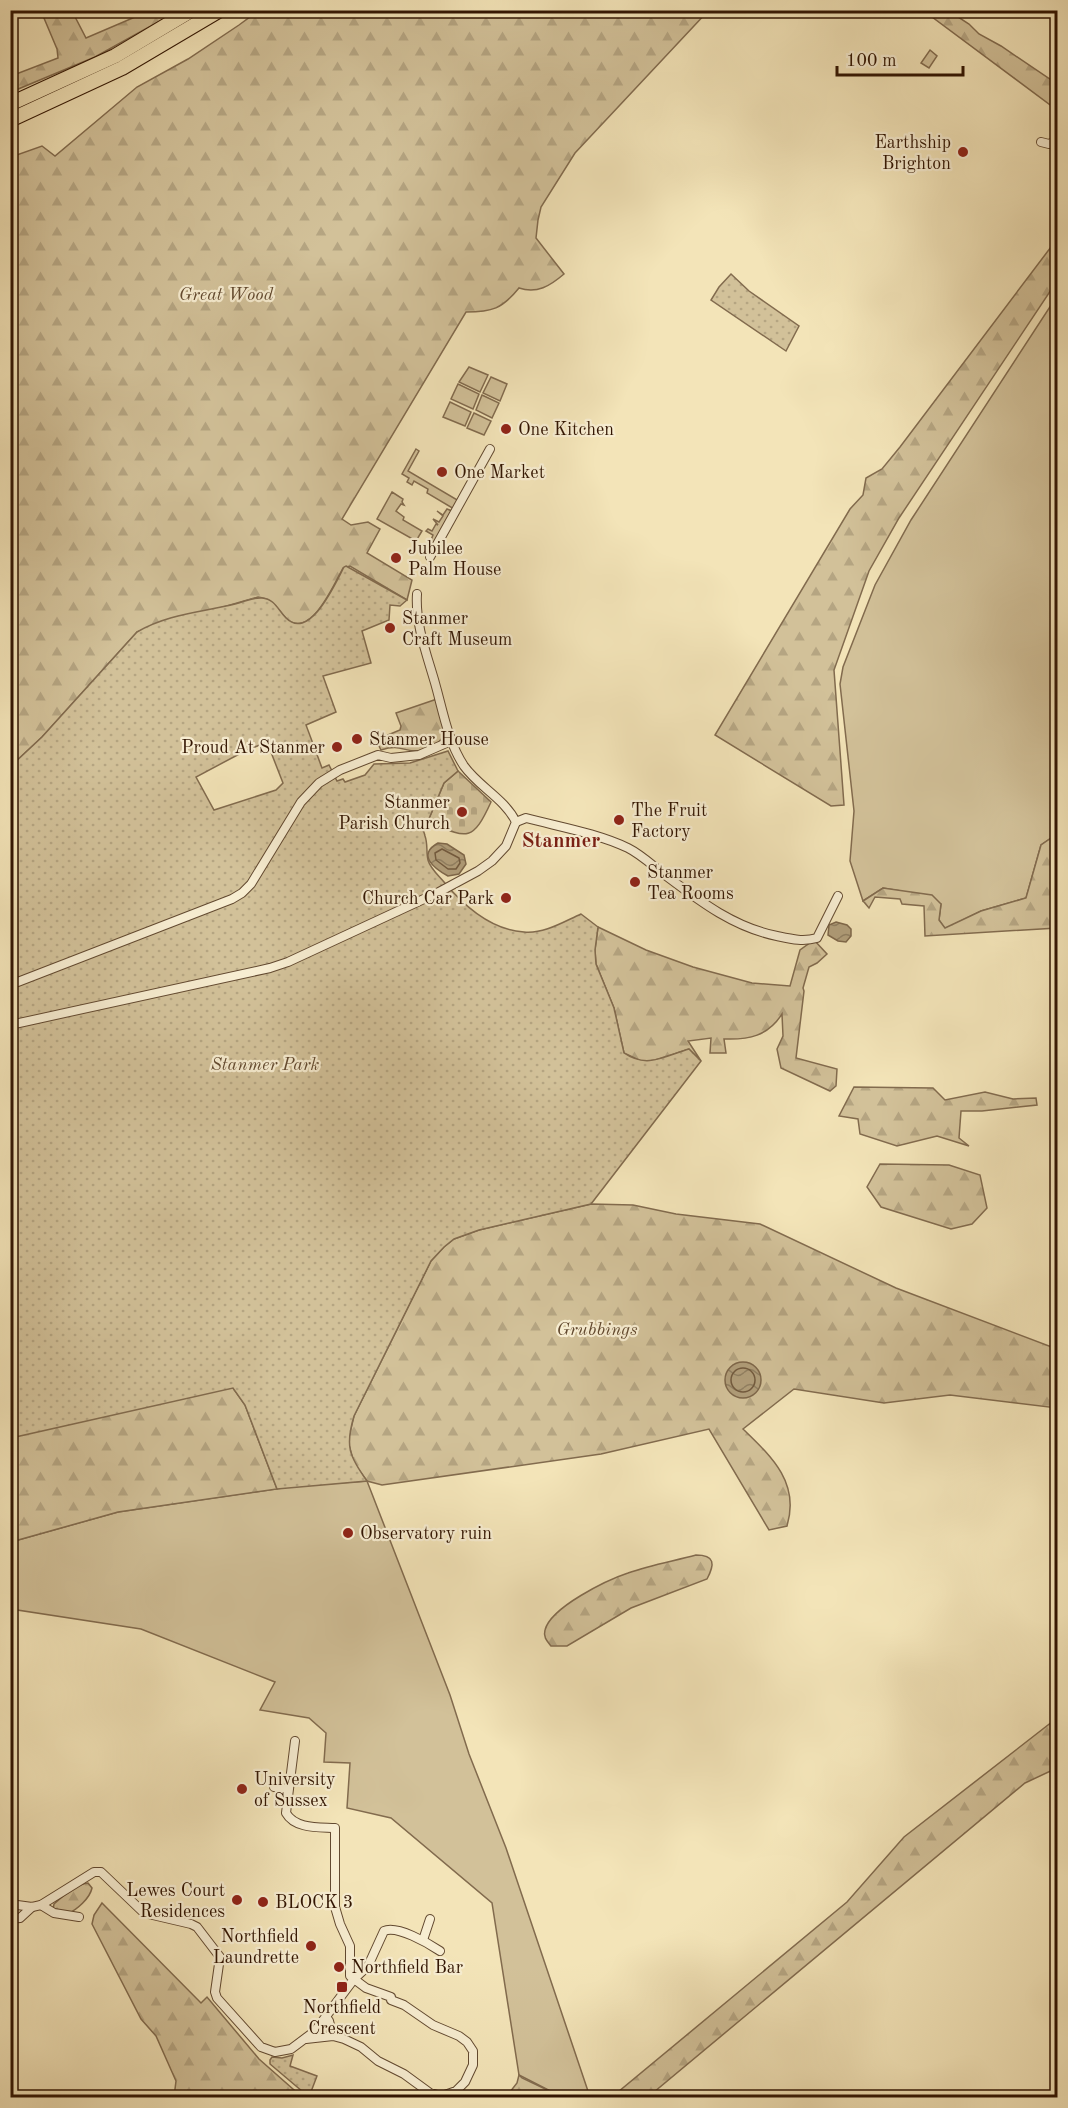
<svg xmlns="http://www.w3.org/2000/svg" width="1068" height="2108" font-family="'Old Standard TT',serif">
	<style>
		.grass { fill: #d2c199; stroke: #826b4e; stroke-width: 1.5 }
		.forest { fill: url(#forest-firs); stroke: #826b4e; stroke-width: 1.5 }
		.cemetery { fill: url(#cemetery-stones); stroke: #826b4e; stroke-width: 1.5 }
		.park { fill: url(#park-dots); stroke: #826b4e; stroke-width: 1.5; fill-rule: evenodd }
		.water { fill: url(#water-waves); stroke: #7e674a; stroke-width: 1.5 }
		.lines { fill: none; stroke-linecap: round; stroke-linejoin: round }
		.shore { stroke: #725a3e; stroke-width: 1.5 }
		.street-casing { stroke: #624930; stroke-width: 10 }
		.highway-casing { stroke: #321502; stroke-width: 16 }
		.street { stroke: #f7edd1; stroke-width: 8 }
		.highway { stroke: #f3e4b8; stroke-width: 14 }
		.poi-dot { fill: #8f2418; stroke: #f7edd1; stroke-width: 2 }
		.labels { text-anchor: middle; stroke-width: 4.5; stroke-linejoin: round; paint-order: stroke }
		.poi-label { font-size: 18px; fill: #321502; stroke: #f7edd1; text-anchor: start }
		.park-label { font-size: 18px; font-style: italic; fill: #62492f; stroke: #f7edd1 }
		.quarter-label { font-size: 21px; font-weight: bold; fill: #7a1f14; stroke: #f7edd1 }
	</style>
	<defs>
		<pattern id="forest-firs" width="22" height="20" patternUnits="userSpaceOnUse" patternTransform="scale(1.5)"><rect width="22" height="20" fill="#d2c199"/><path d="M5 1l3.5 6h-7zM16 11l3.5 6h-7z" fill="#b5a582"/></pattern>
		<pattern id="cemetery-stones" width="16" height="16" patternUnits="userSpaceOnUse" patternTransform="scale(1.5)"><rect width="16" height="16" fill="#d2c199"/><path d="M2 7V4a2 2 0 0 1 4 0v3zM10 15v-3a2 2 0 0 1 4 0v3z" fill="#b5a582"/></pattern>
		<pattern id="park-dots" width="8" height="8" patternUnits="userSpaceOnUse" patternTransform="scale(1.5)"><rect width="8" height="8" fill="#d2c199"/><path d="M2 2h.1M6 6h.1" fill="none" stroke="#b5a582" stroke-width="1.8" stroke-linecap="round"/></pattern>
		<pattern id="water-waves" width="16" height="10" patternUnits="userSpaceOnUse" patternTransform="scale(1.5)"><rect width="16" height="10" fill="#b19e7a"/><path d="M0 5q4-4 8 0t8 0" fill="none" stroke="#918062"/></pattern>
	</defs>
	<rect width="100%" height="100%" fill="#f3e4b8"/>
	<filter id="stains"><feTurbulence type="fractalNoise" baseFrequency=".00333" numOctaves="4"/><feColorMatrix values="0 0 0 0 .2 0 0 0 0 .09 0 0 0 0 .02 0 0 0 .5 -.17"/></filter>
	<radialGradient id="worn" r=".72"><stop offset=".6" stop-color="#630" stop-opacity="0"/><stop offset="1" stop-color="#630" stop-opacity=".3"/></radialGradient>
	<g class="grass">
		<path d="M 930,50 L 937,56 L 929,68 L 921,63 Z"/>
		<path d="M 1057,296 L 1057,834 L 1041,845 L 1026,898 L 981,911 L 945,929 L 939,920 L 941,904 L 901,891 L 883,888 L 863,901 L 850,861 L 854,811 L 840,684 L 843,667 L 875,585 L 911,520 Z"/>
		<path d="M 469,367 L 488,375 L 480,392 L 459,382 Z"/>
		<path d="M 491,377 L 507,384 L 500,401 L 483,393 Z"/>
		<path d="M 458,384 L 479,394 L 473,409 L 451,399 Z"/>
		<path d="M 482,395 L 499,403 L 492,418 L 476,410 Z"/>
		<path d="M 450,402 L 471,412 L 465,426 L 443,417 Z"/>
		<path d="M 474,413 L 491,421 L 484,435 L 467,428 Z"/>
		<path d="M 416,449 L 419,451 L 408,471 L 459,501 L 454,509 L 427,493 L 428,489 L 414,481 L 412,485 L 407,482 L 409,478 L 402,474 Z"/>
		<path d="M 392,492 L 403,499 L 402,502 L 404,505 L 401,504 L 396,511 L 404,517 L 403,520 L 422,531 L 416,541 L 377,519 Z"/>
		<path d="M 447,509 L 452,511 L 432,546 L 431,540 L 433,535 L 426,531 L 428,529 L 432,531 L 436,524 L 438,525 L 433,519 L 439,522 L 443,516 L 437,511 L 443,515 Z"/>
		<path d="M 367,1481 L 450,1695 L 469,1754 L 506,1848 L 590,2097 L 562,2097 L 519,2075 L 492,1903 L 391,1818 L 347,1808 L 350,1763 L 324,1762 L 326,1733 L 309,1718 L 260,1710 L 275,1682 L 141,1629 L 11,1609 L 11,1542 L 118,1512 L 296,1486 Z"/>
	</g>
	<g class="forest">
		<path d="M 41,11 L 72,11 L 86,38 L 149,11 L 178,11 L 95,57 L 11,92 L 11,76 L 58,58 L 57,49 Z"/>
		<path d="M 258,11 L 708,11 L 575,153 L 541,207 L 538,220 L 536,238 L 564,274 C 550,286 537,294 519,288 C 502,309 492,312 466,312 L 342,519 L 351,525 L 368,522 L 380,529 L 367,553 L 412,580 L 407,600 L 350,566 L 343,568 C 335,582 311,640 287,619 C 276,609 275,599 258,597 L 137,632 L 42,737 L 11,766 L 11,157 L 42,146 L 55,156 L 137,87 L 188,59 L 239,25 Z"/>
		<path d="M 924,11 L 949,11 L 969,24 L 979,34 L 1001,46 L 1057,84 L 1057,110 Z"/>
		<path d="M 1057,239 L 1057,281 L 899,518 L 869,571 L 834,670 L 844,805 L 831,806 L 715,735 L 850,509 L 863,495 L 866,478 L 882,469 L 900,447 Z"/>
		<path d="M 437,699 C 441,715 452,734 435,745 C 429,748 424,751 417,751 C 402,751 400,744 381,750 L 376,740 L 400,730 L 401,726 L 396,713 Z"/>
		<path d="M 1057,834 L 1057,928 L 925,936 L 924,906 L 902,904 L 900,899 L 875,897 L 869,908 L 863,901 L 883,888 L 932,895 L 941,904 L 939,920 L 945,928 L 981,911 L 1026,898 L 1041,845 Z"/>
		<path d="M 598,927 L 646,950 L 693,967 L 752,983 L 790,986 L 800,950 L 814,940 L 827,954 L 817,963 L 809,967 L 803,988 L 804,991 L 796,1058 L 837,1069 L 836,1086 L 830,1091 L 781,1068 L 777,1049 L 783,1036 L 782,1014 C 768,1036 749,1040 724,1039 L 726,1053 L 710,1053 L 711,1038 L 688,1041 L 701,1061 L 689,1049 L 655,1060 L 643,1062 L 624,1053 L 614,1008 L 596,964 L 595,950 Z"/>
		<path d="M 854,1087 L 933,1088 L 945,1100 L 985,1092 L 1013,1099 L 1036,1098 L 1037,1105 L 982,1111 L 961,1111 L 959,1138 L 969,1146 L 937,1136 L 897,1146 L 860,1134 L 858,1119 L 839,1116 Z"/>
		<path d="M 880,1164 L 949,1165 L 980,1175 L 987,1208 L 972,1224 L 951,1229 L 881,1207 L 867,1187 Z"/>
		<path d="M 591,1204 L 633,1205 L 676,1214 L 760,1224 L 896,1288 L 1057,1349 L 1057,1408 L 950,1395 L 884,1403 L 794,1389 L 743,1429 C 772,1457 800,1483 787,1526 L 769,1530 L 709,1429 L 601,1454 L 382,1485 L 367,1481 L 354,1463 L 348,1441 L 354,1416 L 431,1261 L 444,1247 L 454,1239 L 479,1230 Z"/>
		<path d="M 233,1388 L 245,1405 L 277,1489 L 118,1512 L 11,1542 L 11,1411 Z"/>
		<path d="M 696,1555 C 715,1555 715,1564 707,1579 L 631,1608 L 567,1646 L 551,1646 C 547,1641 543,1637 545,1630 C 551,1607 607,1580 628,1573 C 650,1565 674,1561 696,1555 Z"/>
		<path d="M 1057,1718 L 1057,1768 L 1025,1783 L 648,2097 L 612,2097 L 847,1902 L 904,1837 Z"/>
		<path d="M 88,1883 L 92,1888 C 90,1898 77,1910 67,1914 L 53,1909 L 54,1904 C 63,1896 76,1884 88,1883 Z"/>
		<path d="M 102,1903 L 201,2003 L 207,1997 L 259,2059 L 302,2097 L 174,2097 L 176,2081 L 156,2036 L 141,2019 L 92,1924 L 94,1915 Z"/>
		<path d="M 519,2075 L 522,2078 L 562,2097 L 506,2097 L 517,2083 Z"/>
	</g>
	<path class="cemetery" d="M 458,771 L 491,802 C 472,844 466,838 428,821 L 444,783 Z"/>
	<g class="park">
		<path d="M 731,274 L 749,291 L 799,326 L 786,351 L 711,300 L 719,287 Z"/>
		<path d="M 346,566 L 407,600 L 400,606 L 390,605 L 389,620 L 362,631 L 371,663 L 323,676 L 336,712 L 306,725 L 322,768 L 329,765 L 337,781 L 343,779 L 345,782 L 365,775 L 374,764 L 410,763 L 448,751 L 458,771 L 444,783 L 428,821 L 422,824 C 422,829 424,831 425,836 C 428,844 426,852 428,860 C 430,868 438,875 444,882 C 464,906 491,930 524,932 C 544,934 563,922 581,914 L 598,927 L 595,950 L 596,964 L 614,1008 L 624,1053 C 647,1069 665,1056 689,1049 L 701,1061 L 591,1204 L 479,1230 L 454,1239 L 444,1247 L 431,1261 L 354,1416 C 345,1446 349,1456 367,1481 L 277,1489 L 245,1405 L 233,1388 L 11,1438 L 11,766 L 42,737 L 137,632 C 167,614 202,612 235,604 C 244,602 253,597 262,598 C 275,599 278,610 286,618 C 310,642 336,582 344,567 ZM 267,742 L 283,783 L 276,790 L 214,810 L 196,777 L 245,751 Z"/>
		<path d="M 293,2055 L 290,2066 L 317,2076 L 309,2097 L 270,2064 L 270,2060 L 272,2057 L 282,2058 Z"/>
	</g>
	<g class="water">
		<path d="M 438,843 L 447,844 L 464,855 L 466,864 L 459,874 L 448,876 C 435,869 416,855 438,843 Z"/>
		<path d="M 836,922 L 847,925 L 851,929 L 851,936 L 846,942 L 838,941 L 828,935 L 829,925 Z"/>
		<circle cx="743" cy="1380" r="18"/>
	</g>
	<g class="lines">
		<g class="shore">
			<path d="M 442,849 L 459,858 L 460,863 L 456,869 L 448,869 L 436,860 L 435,853 Z"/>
			<circle cx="743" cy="1380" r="12"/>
		</g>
		<defs>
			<g id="street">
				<path d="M 1041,142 L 1049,144 L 1058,140"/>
				<path d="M 430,557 L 490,449"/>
				<path d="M 516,822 L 526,818 C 560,827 596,833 628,848 C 640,854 651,864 661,872 C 697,899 732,927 777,936 C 791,939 803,942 817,938 L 838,896"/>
				<path d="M 10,985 L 232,899 L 242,893 L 251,884 L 301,802 L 319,783 L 340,770 L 378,755 L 391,758 L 419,755 L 451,741"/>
				<path d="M 10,1025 L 270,968 L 288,962 L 439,892 L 478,871 L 492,861 L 506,846 L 516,822 C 505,799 479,787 464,766 C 448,742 443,711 435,683 C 427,655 415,624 417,594"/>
				<path d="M 295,1741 L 286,1813 C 295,1829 319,1827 335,1828 L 335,1907 L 340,1924 L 350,1946 L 350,1976 L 366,1988 L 391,1997 L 391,2000 L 404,2005 L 433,2025 L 459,2036 L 467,2042 L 473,2051 L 473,2065 L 465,2082 L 456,2091 L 442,2096 L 430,2093 L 404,2074 L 378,2061 L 361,2047 L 344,2039 L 333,2036 L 306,2039"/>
				<path d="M 274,1787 L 288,1789"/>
				<path d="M 10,1904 L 32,1907 L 41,1905 L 94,1872 L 101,1872 L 144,1913 L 191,1924 L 197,1927 L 220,1957 L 215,1992 L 217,1998 L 261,2047 L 275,2052 L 291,2049 L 315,2031 L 354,1979 L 368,1966 L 384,1931 C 397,1925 428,1943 440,1951"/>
				<path d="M 41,1905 L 54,1913 L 79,1917"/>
				<path d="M 10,1919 L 20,1918 L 32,1907"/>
				<path d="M 423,1940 L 430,1919"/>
				<path d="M 326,2017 L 329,2021 L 333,2036"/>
			</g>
			<g id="highway">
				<path d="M 10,104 L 115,56 L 192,10"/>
				<path d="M 10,120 L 122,68 L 220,10"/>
			</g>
		</defs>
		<use href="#street" class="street-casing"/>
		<use href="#highway" class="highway-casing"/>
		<use href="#street" class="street"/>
		<use href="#highway" class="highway"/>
	</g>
	<g class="poi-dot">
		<circle cx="963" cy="152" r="6"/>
		<circle cx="506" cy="429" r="6"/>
		<circle cx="442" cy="472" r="6"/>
		<circle cx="396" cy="558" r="6"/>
		<circle cx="390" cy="628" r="6"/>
		<circle cx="357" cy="739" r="6"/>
		<circle cx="337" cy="747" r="6"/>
		<circle cx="462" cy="812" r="6"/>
		<circle cx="619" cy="820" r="6"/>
		<circle cx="635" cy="882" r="6"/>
		<circle cx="506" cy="898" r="6"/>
		<circle cx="348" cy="1533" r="6"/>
		<circle cx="242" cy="1789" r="6"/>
		<circle cx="237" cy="1900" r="6"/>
		<circle cx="263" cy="1902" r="6"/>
		<circle cx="311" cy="1946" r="6"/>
		<circle cx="339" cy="1967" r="6"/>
		<rect x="336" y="1981" width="12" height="12" rx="3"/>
	</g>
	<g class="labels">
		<g class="poi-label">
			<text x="951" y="148" text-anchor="end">Earthship<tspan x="951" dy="21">Brighton</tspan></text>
			<text x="518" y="435">One Kitchen</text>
			<text x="454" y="478">One Market</text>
			<text x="408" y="554">Jubilee<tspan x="408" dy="21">Palm House</tspan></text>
			<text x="402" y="624">Stanmer<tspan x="402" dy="21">Craft Museum</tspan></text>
			<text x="369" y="745">Stanmer House</text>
			<text x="325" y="753" text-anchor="end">Proud At Stanmer</text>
			<text x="450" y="808" text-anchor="end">Stanmer<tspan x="450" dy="21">Parish Church</tspan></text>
			<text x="631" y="816">The Fruit<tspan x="631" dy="21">Factory</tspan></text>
			<text x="647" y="878">Stanmer<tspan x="647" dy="21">Tea Rooms</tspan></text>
			<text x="494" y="904" text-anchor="end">Church Car Park</text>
			<text x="360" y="1539">Observatory ruin</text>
			<text x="254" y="1785">University<tspan x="254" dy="21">of Sussex</tspan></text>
			<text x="225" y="1896" text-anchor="end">Lewes Court<tspan x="225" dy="21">Residences</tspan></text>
			<text x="275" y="1908">BLOCK 3</text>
			<text x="299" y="1942" text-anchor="end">Northfield<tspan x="299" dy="21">Laundrette</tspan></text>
			<text x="351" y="1973">Northfield Bar</text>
			<text x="342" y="2013" text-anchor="middle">Northfield<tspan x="342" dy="21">Crescent</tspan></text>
		</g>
		<g class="park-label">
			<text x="226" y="300">Great Wood</text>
			<text x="265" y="1070">Stanmer Park</text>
			<text x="597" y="1335">Grubbings</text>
		</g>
		<g class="quarter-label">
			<text x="561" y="847">Stanmer</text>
		</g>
	</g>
	<rect width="1068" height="2108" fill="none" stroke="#f3e4b8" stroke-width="36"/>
	<rect x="12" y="12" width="1044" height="2084" fill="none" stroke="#321502" stroke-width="3"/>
	<rect x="18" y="18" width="1032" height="2072" fill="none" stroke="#321502" stroke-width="1.5"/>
	<path d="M837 66v9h126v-9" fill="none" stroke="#321502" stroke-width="3"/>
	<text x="846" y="66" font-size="18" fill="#321502" stroke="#f7edd1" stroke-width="4.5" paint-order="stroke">100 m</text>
	<rect width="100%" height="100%" filter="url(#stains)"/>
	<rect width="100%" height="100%" fill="url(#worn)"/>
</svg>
